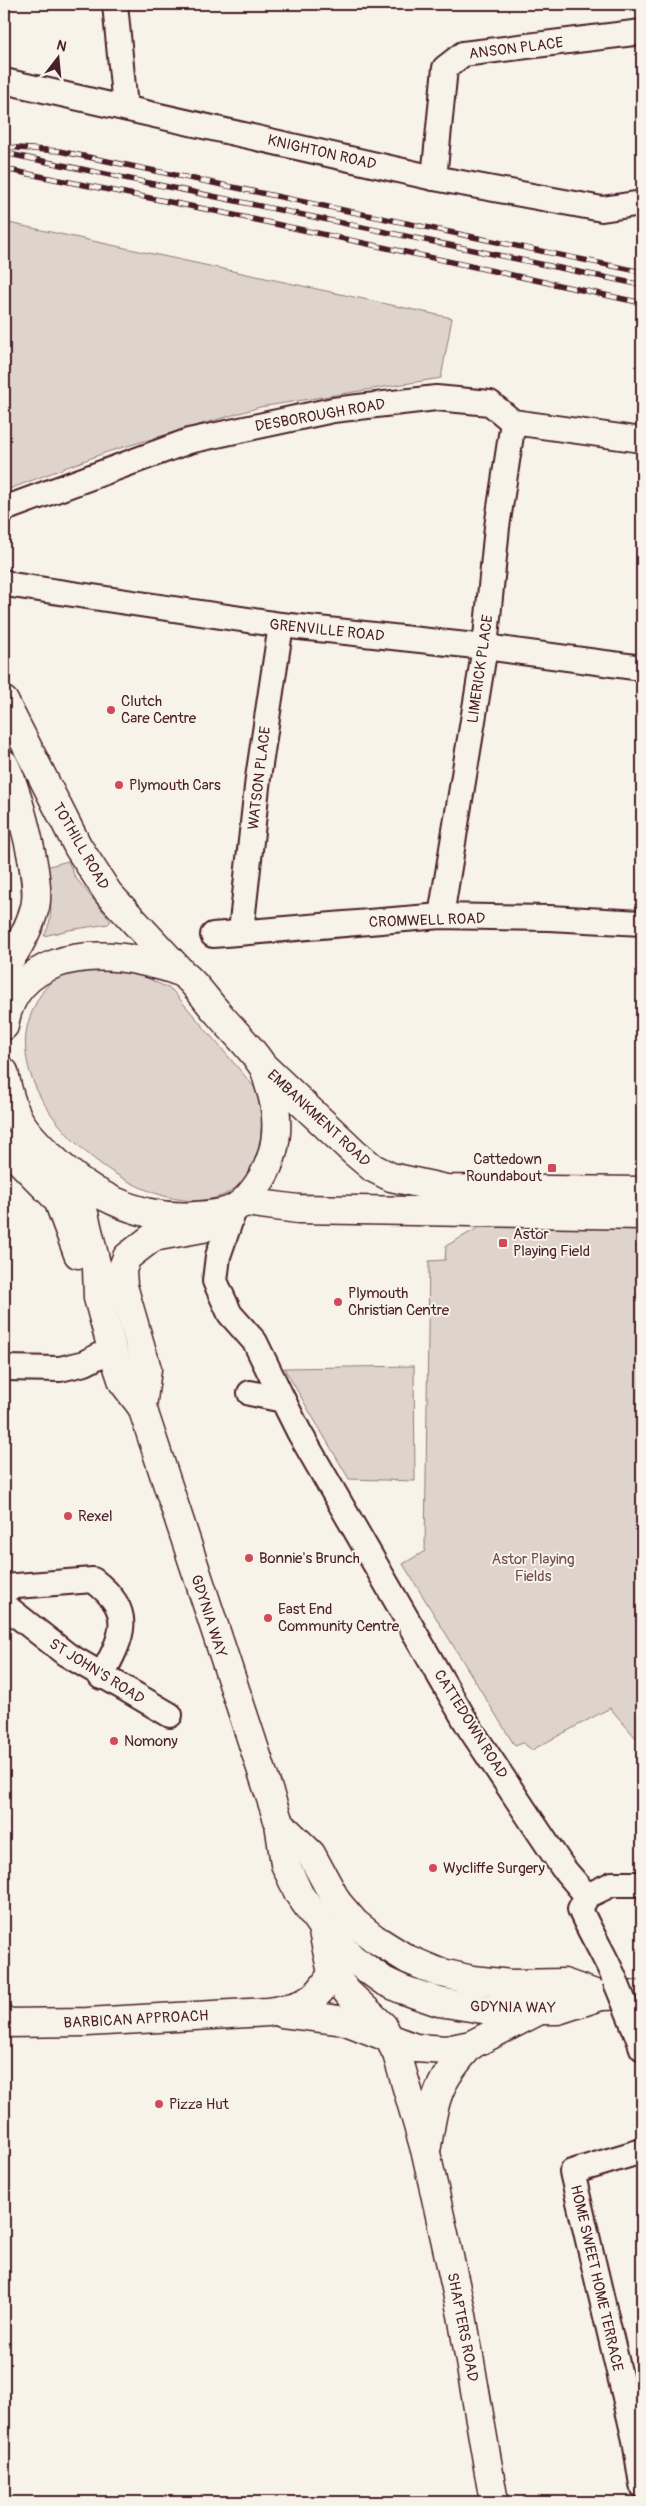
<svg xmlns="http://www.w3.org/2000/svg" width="646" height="2506" font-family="Pangolin,sans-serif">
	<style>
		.green { fill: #ded4cc; stroke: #947a7c }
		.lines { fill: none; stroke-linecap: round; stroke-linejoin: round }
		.minor-casing { stroke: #4a1f2b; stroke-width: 28 }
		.tertiary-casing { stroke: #4a1f2b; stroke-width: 31 }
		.secondary-casing { stroke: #4a1f2b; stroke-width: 31 }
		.primary-casing { stroke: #4a1f2b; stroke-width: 31 }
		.minor { stroke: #f7f3e8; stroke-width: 24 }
		.tertiary { stroke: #f7f3e8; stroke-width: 28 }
		.secondary { stroke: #f7f3e8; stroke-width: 28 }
		.primary { stroke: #f7f3e8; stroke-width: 28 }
		.rail-casing { stroke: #4a1f2b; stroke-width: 5.5 }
		.rail { stroke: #f7f3e8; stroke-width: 4; stroke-dasharray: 11; stroke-linecap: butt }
		.minor-bridge-casing { stroke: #4a1f2b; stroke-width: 28; stroke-linecap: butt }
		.minor-bridge { stroke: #f7f3e8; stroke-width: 24 }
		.poi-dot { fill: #d1495b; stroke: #f7f3e8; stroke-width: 2 }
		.labels { text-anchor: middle; stroke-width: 4; stroke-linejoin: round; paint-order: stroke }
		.street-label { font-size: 15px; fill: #4a1f2b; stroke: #f7f3e8 }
		.poi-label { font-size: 15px; fill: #4a1f2b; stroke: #f7f3e8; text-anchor: start }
		.park-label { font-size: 15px; fill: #6f4c53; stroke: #f7f3e8 }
	</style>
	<rect width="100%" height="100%" fill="#f7f3e8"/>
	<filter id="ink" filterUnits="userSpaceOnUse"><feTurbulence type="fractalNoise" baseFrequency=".02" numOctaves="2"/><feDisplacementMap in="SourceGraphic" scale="10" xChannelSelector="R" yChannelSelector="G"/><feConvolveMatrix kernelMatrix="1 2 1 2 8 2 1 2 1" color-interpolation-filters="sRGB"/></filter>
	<g filter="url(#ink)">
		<g class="green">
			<path d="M 4,222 L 452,318 L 441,378 L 260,407 L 107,452 L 4,491 Z"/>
			<path d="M 68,861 L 75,877 L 111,921 L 108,924 L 69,930 L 44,936 C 56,915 50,890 42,868 Z"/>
			<path d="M 77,970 L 131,970 L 172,990 L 255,1088 C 269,1117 266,1136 253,1164 C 209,1267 0,1131 28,1023 C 32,1010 41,989 53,981 C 60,976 69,974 77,970 Z"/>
			<path d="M 642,1219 L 642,1745 L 610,1708 L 532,1750 L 523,1743 L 515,1746 L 403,1564 L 425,1551 L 429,1261 L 445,1260 L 446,1246 L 483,1225 Z"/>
			<path d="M 414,1366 L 415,1481 L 349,1479 L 284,1368 Z"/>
		</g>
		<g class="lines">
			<defs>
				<g id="minor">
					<path d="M 115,4 L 125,107"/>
					<path d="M 4,81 L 434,178 L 602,209 L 642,203"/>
					<path d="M 434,178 L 445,68 L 463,54 L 642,32"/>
					<path d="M 4,509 L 189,441 L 333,410 L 436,398 L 490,403 L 513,422 L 642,440"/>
					<path d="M 4,582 L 12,585 L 281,625 L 485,647 L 642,668"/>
					<path d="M 441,916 L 485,647 L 497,527 L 513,422"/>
					<path d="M 241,931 L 258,778 L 281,625"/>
					<path d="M 213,935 L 441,916 L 549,918 L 642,923"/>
					<path d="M 234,1210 L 218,1256 L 215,1281 L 230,1314 L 255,1342 L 283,1400"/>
					<path d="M 4,1368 L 60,1369 L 85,1363 L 112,1349"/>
					<path d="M 250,1393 L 283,1400 L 299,1432 L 469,1727 L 563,1868 L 587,1896"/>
					<path d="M 4,1587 L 93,1580 C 136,1612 123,1636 101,1677"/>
					<path d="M 4,1605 L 66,1654 L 170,1715"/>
					<path d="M 587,1896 L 580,1909 C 590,1933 605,1955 615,1980"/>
					<path d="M 587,1896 L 612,1884 L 642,1884"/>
					<path d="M 637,2034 L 642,2048"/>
					<path d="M 642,2151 L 572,2172 L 635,2440 L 642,2485"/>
				</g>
				<g id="tertiary">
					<path d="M 332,1973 L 348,1993 L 383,2026 L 397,2054 L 426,2153 L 462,2315 L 494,2502"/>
					<path d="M 282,2013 L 346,2021 L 415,2048 L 447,2050 L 471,2045 L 540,2010"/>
					<path d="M 4,2023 L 87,2022 L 268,2012 C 299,2007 317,2003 332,1973 L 322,1927"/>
					<path d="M 427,2146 C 435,2097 437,2082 471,2045"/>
				</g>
				<g id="secondary">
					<path d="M 4,701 L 78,847 L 108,893 L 183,974"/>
					<path d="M 4,764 C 17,789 42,880 35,907 C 29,930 17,950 4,968"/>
				</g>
				<g id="primary">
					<path d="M 4,1026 C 14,958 87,949 141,961 C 154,964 172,967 183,974 C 195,982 208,1003 218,1013 C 232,1030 251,1047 262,1065 C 266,1070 267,1078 269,1084 C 282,1121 278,1158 254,1190 C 237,1213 223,1214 196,1216 C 137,1221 86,1192 46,1152 C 36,1142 25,1131 18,1118 C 11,1104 7,1088 4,1072"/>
					<path d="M 264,1067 L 354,1152 L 373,1168 L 391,1177 L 446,1189 L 642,1191"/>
					<path d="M 4,1145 L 58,1200 L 78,1254"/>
					<path d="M 76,1180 L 97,1268 L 98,1298 L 112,1349 L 123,1382 L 142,1407 L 279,1823 L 285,1864 L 299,1894 L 322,1927 L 353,1959 L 384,1981 L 401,1989 L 439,2002 L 489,2010 L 558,2010 L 601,1996 L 642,1995"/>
					<path d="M 245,1202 L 298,1209 L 642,1215"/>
					<path d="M 142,1407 L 147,1369 L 123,1286 L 122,1270 L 127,1257 L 153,1237 L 203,1228"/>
					<path d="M 279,1823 L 311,1854 L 337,1902 L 355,1923 L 375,1939 L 407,1959 L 438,1972 L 472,1980 L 511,1984 L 564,1983 L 601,1996"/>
				</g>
			</defs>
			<use href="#minor" class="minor-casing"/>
			<use href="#tertiary" class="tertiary-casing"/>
			<use href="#secondary" class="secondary-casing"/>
			<use href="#primary" class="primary-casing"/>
			<use href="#minor" class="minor"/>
			<use href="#tertiary" class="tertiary"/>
			<use href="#secondary" class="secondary"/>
			<use href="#primary" class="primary"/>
			<defs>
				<g id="rail">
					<path d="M 5,147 L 59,151 L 642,272"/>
					<path d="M 4,153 L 642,285"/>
					<path d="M 4,169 L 215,211 L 642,303"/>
				</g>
			</defs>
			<use href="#rail" class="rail-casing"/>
			<use href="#rail" class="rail"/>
			<defs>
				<path id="minor-bridge" d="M 615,1980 L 637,2034"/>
			</defs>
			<use href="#minor-bridge" class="minor-bridge-casing"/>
			<use href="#minor-bridge" class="minor-bridge"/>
		</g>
	</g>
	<g class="poi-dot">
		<circle cx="111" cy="710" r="5"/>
		<circle cx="119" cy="785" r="5"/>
		<rect x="547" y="1163" width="10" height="10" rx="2.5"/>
		<rect x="498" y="1238" width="10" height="10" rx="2.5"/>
		<circle cx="338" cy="1302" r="5"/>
		<circle cx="68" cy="1516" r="5"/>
		<circle cx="249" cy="1558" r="5"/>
		<circle cx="268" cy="1618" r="5"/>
		<circle cx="114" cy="1741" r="5"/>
		<circle cx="433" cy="1868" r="5"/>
		<circle cx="159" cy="2104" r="5"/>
	</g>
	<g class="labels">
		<g class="street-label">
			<text transform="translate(516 48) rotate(-7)" y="5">ANSON PLACE</text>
			<text transform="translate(322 152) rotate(13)" y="5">KNIGHTON ROAD</text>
			<text transform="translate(320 415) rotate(-10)" y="5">DESBOROUGH ROAD</text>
			<text transform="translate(327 630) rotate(6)" y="5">GRENVILLE ROAD</text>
			<text transform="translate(480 669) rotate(-82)" y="5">LIMERICK PLACE</text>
			<text transform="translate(259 778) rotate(-83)" y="5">WATSON PLACE</text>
			<text transform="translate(81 846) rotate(60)" y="5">TOTHILL ROAD</text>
			<text transform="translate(427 920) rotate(-2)" y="5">CROMWELL ROAD</text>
			<text transform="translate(319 1118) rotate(43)" y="5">EMBANKMENT ROAD</text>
			<text transform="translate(209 1616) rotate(72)" y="5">GDYNIA WAY</text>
			<text transform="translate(97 1671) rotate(32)" y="5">ST JOHN'S ROAD</text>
			<text transform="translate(471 1724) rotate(58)" y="5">CATTEDOWN ROAD</text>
			<text transform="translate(513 2007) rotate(1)" y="5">GDYNIA WAY</text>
			<text transform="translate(136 2019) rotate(-3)" y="5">BARBICAN APPROACH</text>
			<text transform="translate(597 2278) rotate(77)" y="5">HOME SWEET HOME TERRACE</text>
			<text transform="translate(463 2327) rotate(79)" y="5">SHAPTERS ROAD</text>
		</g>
		<g class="poi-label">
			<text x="121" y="706">Clutch<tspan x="121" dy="17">Care Centre</tspan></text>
			<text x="129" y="790">Plymouth Cars</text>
			<text x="542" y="1164" text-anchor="end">Cattedown<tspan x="542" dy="17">Roundabout</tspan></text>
			<text x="513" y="1239">Astor<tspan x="513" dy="17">Playing Field</tspan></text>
			<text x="348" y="1298">Plymouth<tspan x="348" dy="17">Christian Centre</tspan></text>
			<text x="78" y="1521">Rexel</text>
			<text x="259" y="1563">Bonnie's Brunch</text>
			<text x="278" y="1614">East End<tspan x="278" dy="17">Community Centre</tspan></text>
			<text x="124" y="1746">Nomony</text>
			<text x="443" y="1873">Wycliffe Surgery</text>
			<text x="169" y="2109">Pizza Hut</text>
		</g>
		<g class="park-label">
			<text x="533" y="1564">Astor Playing<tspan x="533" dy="17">Fields</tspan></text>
		</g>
	</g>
	<rect width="646" height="2506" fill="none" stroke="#f7f3e8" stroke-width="20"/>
	<rect x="10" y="10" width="626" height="2486" fill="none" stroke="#4a1f2b" stroke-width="2" filter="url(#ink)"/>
	<g transform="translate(58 58) rotate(16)" stroke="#f7f3e8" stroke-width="4" paint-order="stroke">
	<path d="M0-4L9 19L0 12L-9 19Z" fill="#4a1f2b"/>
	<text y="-8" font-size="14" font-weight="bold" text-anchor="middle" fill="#4a1f2b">N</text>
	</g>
</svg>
